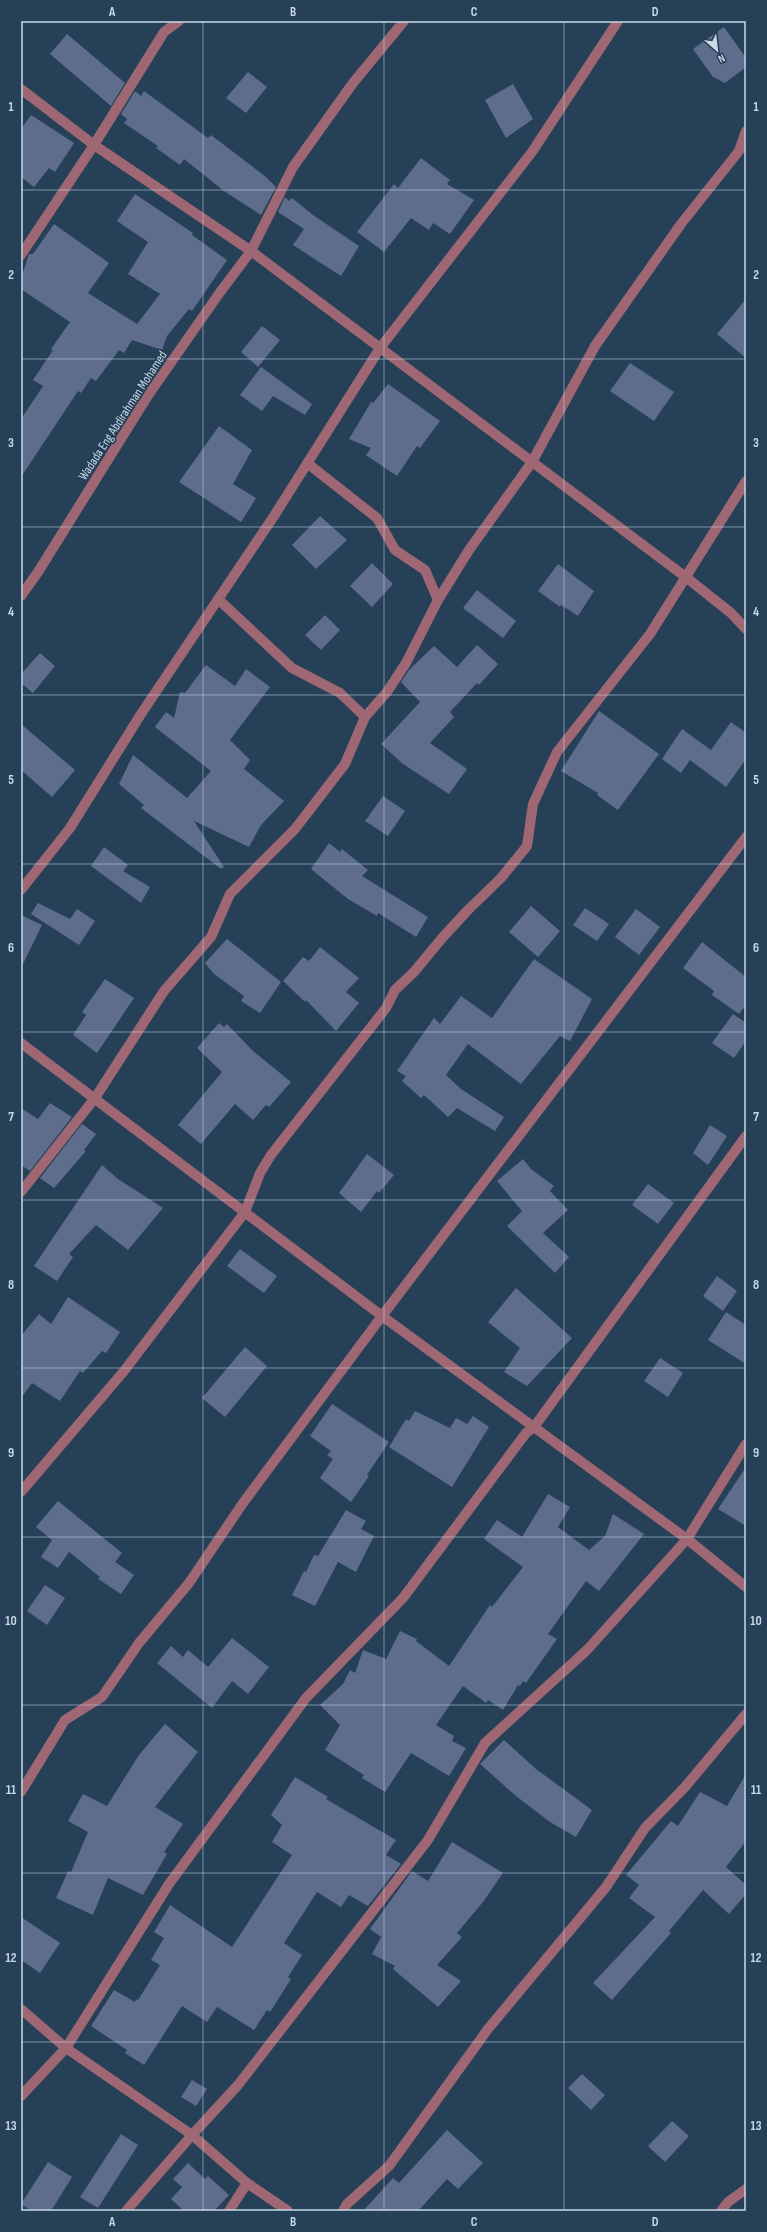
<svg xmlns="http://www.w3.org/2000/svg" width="767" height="2232" font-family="'Sofia Sans Condensed',sans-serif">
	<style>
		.building { fill: #5e6d8c }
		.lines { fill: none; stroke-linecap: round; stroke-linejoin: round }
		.minor { stroke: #9f6773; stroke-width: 10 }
		.grid { fill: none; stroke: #c9d9e7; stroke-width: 1; stroke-opacity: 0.55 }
		.labels { text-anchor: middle; stroke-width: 3.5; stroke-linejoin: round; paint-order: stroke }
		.street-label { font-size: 13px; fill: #c9d9e7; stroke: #254057 }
		.neatline { fill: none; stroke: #c9d9e7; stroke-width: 1.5 }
		.grid-label { font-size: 13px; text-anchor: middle; font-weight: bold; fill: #c9d9e7 }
	</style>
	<rect width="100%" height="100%" fill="#254057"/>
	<g class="building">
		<path d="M 724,27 L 746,58 L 746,67 L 725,83 L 713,77 L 693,49 Z"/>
		<path d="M 67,34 L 125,83 L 111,106 L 50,54 Z"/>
		<path d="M 248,72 L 267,87 L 246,113 L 226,98 Z"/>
		<path d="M 513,84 L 533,119 L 506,138 L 485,100 Z"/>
		<path d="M 135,91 L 141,96 L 144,91 L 208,138 L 211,135 L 266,177 L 276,187 L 261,215 L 224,191 L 184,159 L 180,165 L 156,148 L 158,146 L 124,123 L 127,119 L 121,114 Z"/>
		<path d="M 31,115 L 74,143 L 55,172 L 49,168 L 34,187 L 21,177 L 21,129 Z"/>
		<path d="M 421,158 L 450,180 L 447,184 L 474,200 L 450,234 L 433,223 L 429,230 L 411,218 L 384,252 L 357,232 L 394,184 L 398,188 Z"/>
		<path d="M 135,194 L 193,233 L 192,235 L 227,260 L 192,311 L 189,309 L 167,336 L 162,350 L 132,340 L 124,353 L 119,350 L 96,381 L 91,378 L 81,393 L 78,391 L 21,477 L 21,419 L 43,386 L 33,380 L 53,350 L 51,349 L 70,322 L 21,289 L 21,278 L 29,254 L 33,254 L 54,224 L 109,263 L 88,293 L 137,324 L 160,294 L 128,274 L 148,242 L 117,221 Z"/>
		<path d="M 285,197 L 289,201 L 292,198 L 313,215 L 359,246 L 341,276 L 293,245 L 304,229 L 278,212 Z"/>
		<path d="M 746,299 L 746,358 L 717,334 Z"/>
		<path d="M 262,326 L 280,340 L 258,367 L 241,352 Z"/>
		<path d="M 630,363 L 674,392 L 654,421 L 610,391 Z"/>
		<path d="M 261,367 L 312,404 L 305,415 L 273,396 L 262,411 L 240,395 Z"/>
		<path d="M 388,384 L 440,421 L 420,448 L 417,446 L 397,476 L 366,455 L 371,448 L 349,439 L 371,402 L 373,403 Z"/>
		<path d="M 219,426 L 252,450 L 233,484 L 256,498 L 241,522 L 179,482 Z"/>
		<path d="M 320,516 L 347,540 L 316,569 L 292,545 Z"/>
		<path d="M 372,563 L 393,584 L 372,607 L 350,586 Z"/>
		<path d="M 558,564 L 594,591 L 578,616 L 561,605 L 560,607 L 538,591 Z"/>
		<path d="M 477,590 L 516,621 L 503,638 L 463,608 Z"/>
		<path d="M 325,615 L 340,630 L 321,650 L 305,635 Z"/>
		<path d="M 477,645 L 498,664 L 479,685 L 477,683 L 450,712 L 454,717 L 430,743 L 467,769 L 449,794 L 403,764 L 381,744 L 420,702 L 401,682 L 409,670 L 434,646 L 457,667 Z"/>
		<path d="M 40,653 L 55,666 L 33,693 L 21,683 L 21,674 Z"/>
		<path d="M 206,665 L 235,686 L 246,669 L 270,687 L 230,740 L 250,760 L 244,769 L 284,801 L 261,825 L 249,847 L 194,821 L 224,867 L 221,869 L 141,808 L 144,805 L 119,784 L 133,755 L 187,798 L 211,771 L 155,727 L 166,712 L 174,718 L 180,692 L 185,693 Z"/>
		<path d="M 599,711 L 659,754 L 618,810 L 597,795 L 598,793 L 561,771 Z"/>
		<path d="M 731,722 L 746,733 L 746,759 L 726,787 L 690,760 L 681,773 L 662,759 L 682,729 L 711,750 Z"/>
		<path d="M 21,724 L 75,770 L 52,797 L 21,770 Z"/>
		<path d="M 383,796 L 405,811 L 388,836 L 365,821 Z"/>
		<path d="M 329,843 L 340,852 L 342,849 L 368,870 L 362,876 L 428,917 L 416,937 L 378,913 L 377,916 L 348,899 L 311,869 Z"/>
		<path d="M 104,847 L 128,865 L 123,871 L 150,887 L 141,903 L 91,866 Z"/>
		<path d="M 38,903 L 70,919 L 77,909 L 95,921 L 79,945 L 31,914 Z"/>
		<path d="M 531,906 L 560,931 L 538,957 L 509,932 Z"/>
		<path d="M 585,908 L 609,924 L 597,941 L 573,925 Z"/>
		<path d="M 636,909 L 660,927 L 639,955 L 615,937 Z"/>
		<path d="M 21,915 L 42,925 L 21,968 Z"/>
		<path d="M 227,939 L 281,982 L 260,1013 L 241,1001 L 244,996 L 214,974 L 205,963 Z"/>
		<path d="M 702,942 L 746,977 L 746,1005 L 739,1014 L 712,995 L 714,991 L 683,968 Z"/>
		<path d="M 320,947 L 359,978 L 346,992 L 359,1003 L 336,1031 L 306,1000 L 305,1002 L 283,981 L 303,957 L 309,961 Z"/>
		<path d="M 534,959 L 592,999 L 570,1041 L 560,1036 L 521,1084 L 468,1044 L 446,1075 L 461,1089 L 504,1117 L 495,1131 L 457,1108 L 448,1117 L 424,1095 L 421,1098 L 402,1081 L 406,1076 L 397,1071 L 434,1018 L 440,1024 L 461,996 L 492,1018 Z"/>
		<path d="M 105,979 L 134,998 L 97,1053 L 73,1035 L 86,1015 L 82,1012 Z"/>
		<path d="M 733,1014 L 746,1023 L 746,1041 L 734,1058 L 712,1043 Z"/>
		<path d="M 219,1023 L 224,1027 L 227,1024 L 252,1050 L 291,1082 L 269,1107 L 266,1105 L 253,1120 L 235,1104 L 201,1144 L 178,1125 L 222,1072 L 197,1048 Z"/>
		<path d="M 50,1103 L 72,1117 L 30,1171 L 21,1165 L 21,1108 L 38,1119 Z"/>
		<path d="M 82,1124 L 96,1134 L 84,1150 L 86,1151 L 54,1188 L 40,1178 Z"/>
		<path d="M 710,1125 L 727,1136 L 708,1165 L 693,1153 Z"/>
		<path d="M 367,1154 L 394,1175 L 379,1193 L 377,1191 L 361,1212 L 339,1193 Z"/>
		<path d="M 523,1159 L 531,1169 L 554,1186 L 550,1191 L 568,1210 L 543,1233 L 569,1257 L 555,1273 L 507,1226 L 522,1211 L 497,1181 Z"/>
		<path d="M 102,1165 L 118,1179 L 163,1208 L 128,1250 L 96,1225 L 69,1254 L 73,1257 L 57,1281 L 34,1266 Z"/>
		<path d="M 648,1184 L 674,1203 L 658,1224 L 632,1205 Z"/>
		<path d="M 240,1249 L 277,1276 L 264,1293 L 227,1266 Z"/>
		<path d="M 717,1276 L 737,1291 L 723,1311 L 703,1296 Z"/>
		<path d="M 516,1288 L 572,1338 L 527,1386 L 504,1372 L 520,1348 L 488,1322 Z"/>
		<path d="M 68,1297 L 120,1332 L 106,1353 L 102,1351 L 83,1373 L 80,1371 L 60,1401 L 32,1383 L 21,1398 L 21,1336 L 39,1314 L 51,1324 Z"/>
		<path d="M 726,1312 L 746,1325 L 746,1364 L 708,1340 Z"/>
		<path d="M 245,1347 L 267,1366 L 225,1417 L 202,1398 Z"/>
		<path d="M 660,1358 L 683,1373 L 668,1397 L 644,1381 Z"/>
		<path d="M 332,1404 L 389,1442 L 367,1475 L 369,1476 L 351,1502 L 320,1478 L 333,1459 L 327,1455 L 331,1451 L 310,1436 Z"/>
		<path d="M 415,1411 L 450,1428 L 456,1418 L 467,1424 L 473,1416 L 489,1427 L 452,1487 L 389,1447 L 406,1419 L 409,1421 Z"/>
		<path d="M 746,1467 L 746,1526 L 718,1509 Z"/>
		<path d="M 548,1494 L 570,1507 L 558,1527 L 589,1550 L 605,1536 L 613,1514 L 644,1534 L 599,1591 L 586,1581 L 548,1634 L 557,1639 L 526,1683 L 523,1681 L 520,1686 L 518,1685 L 503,1710 L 488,1700 L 486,1703 L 463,1686 L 436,1725 L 454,1736 L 452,1741 L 466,1748 L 449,1776 L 411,1753 L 385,1792 L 362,1778 L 364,1775 L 325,1750 L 340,1725 L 320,1705 L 343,1684 L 350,1670 L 355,1673 L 363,1650 L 386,1659 L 400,1631 L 417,1639 L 416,1641 L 449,1666 L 490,1605 L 492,1607 L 523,1567 L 484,1539 L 497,1520 L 522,1537 Z"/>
		<path d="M 58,1501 L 122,1553 L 115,1562 L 134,1575 L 121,1594 L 98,1579 L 100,1577 L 69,1552 L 58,1568 L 41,1557 L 52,1540 L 36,1527 Z"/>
		<path d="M 346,1510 L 366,1521 L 361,1529 L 374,1536 L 356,1572 L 338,1562 L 315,1606 L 292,1595 L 304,1571 L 306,1572 L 314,1555 L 318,1556 Z"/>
		<path d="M 45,1585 L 65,1598 L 47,1625 L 27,1611 Z"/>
		<path d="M 232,1638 L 269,1667 L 248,1694 L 232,1681 L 212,1708 L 157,1663 L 171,1646 L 183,1657 L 188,1650 L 208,1667 Z"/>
		<path d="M 165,1724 L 198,1752 L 155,1807 L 183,1824 L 164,1852 L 167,1854 L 143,1895 L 108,1878 L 93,1915 L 56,1898 L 68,1871 L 71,1872 L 88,1832 L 68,1821 L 83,1794 L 107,1806 L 139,1755 Z"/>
		<path d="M 504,1740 L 536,1769 L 592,1810 L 576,1837 L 550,1822 L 516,1796 L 480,1764 Z"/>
		<path d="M 746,1774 L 746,1841 L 726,1867 L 746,1885 L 746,1894 L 729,1914 L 703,1890 L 669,1931 L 671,1933 L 612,2000 L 593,1983 L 655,1917 L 629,1898 L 639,1885 L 626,1875 L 671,1821 L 678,1826 L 700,1792 L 727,1806 Z"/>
		<path d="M 295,1777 L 328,1797 L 326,1799 L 396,1840 L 386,1855 L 401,1864 L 368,1906 L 349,1895 L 341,1907 L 317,1892 L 284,1943 L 302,1955 L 288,1977 L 291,1979 L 270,2012 L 267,2010 L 254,2030 L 217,2007 L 207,2022 L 182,2006 L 144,2065 L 125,2053 L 127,2050 L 91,2026 L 114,1990 L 135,2002 L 136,1999 L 138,2000 L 160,1965 L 151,1960 L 164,1938 L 154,1932 L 170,1905 L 232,1947 L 292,1855 L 272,1842 L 282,1825 L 271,1815 Z"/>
		<path d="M 452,1842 L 503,1873 L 483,1902 L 457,1933 L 462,1937 L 437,1965 L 461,1981 L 438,2007 L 393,1969 L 395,1966 L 372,1954 L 381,1937 L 370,1929 L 412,1871 L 428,1881 Z"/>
		<path d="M 21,1917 L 60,1943 L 40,1973 L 21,1960 Z"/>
		<path d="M 582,2074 L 605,2095 L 591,2110 L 568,2088 Z"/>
		<path d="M 192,2080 L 207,2089 L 196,2106 L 181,2097 Z"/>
		<path d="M 672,2121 L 689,2136 L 665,2162 L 648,2146 Z"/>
		<path d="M 447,2130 L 483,2163 L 458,2189 L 447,2179 L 418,2211 L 363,2211 L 393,2178 L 399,2183 Z"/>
		<path d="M 121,2134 L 138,2145 L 98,2208 L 80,2197 Z"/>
		<path d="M 48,2162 L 72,2177 L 51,2211 L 32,2211 L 21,2204 Z"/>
		<path d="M 188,2163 L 205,2179 L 208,2176 L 229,2195 L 214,2211 L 184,2211 L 171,2199 L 182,2187 L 173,2179 Z"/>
	</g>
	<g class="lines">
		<g class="minor">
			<path d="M 21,89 L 94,145 L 164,32 L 179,21"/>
			<path d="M 21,255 L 94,145 L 251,251 L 687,578 L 731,613 L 746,629"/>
			<path d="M 307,463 L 377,518 L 395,550 L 425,570 L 438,600"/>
			<path d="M 21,596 L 38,572 L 147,397 L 218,295 L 251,251 L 293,167 L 353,83 L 404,21"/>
			<path d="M 365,717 L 387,692 L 406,663 L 438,600 L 469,550 L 532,462 L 595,346 L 681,224 L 739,151 L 746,131"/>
			<path d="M 21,890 L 70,828 L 141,714 L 274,516 L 380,348 L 532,152 L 618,21"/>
			<path d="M 21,1043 L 382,1316 L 687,1539 L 746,1587"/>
			<path d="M 21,1192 L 95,1098 L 164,991 L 211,937 L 230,894 L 295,829 L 345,764 L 365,717 L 340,693 L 292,668 L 218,599"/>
			<path d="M 21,1492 L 124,1371 L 245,1212 L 260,1173 L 271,1155 L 386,1008 L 395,990 L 414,972 L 443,937 L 468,910 L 501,878 L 527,846 L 533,804 L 557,752 L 650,634 L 746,481"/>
			<path d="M 21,1792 L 65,1720 L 102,1697 L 139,1643 L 189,1583 L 243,1503 L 382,1316 L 746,837"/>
			<path d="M 21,2009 L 66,2048 L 192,2135 L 247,2183 L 288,2211"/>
			<path d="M 21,2096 L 66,2048 L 169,1884 L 306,1698 L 403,1598 L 526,1433 L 534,1427 L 746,1136"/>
			<path d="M 126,2211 L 192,2135 L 238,2085 L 428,1840 L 485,1743 L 587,1650 L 687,1539 L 746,1444"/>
			<path d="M 229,2211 L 247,2183"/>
			<path d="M 343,2211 L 347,2204 L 389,2166 L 488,2029 L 606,1887 L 645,1828 L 685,1787 L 746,1714"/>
			<path d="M 721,2211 L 728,2202 L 746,2189"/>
		</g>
	</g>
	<path class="grid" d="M 203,21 L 203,2211M 384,21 L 384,2211M 564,21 L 564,2211M 21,190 L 746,190M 21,359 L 746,359M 21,527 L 746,527M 21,695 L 746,695M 21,864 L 746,864M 21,1032 L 746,1032M 21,1200 L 746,1200M 21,1368 L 746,1368M 21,1537 L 746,1537M 21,1705 L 746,1705M 21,1873 L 746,1873M 21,2042 L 746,2042"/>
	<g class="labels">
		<g class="street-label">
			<text transform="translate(122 415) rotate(-57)" y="5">Wadada Eng Abdirahman Mohamed</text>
		</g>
	</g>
	<rect width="767" height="2232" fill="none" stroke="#254057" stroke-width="44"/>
	<g transform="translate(717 50) rotate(152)" stroke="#254057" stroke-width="3" paint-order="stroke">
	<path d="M0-3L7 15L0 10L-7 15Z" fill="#c9d9e7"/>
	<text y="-6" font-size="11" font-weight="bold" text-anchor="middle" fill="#c9d9e7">N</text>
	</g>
	<rect x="22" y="22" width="723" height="2188" class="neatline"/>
	<g class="grid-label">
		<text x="112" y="16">A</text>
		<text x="293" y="16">B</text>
		<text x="474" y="16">C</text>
		<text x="655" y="16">D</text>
		<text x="11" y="111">1</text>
		<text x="756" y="111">1</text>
		<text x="11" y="279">2</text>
		<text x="756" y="279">2</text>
		<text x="11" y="447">3</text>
		<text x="756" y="447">3</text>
		<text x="11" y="616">4</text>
		<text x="756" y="616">4</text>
		<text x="11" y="784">5</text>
		<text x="756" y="784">5</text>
		<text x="11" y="952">6</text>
		<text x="756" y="952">6</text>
		<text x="11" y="1121">7</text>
		<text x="756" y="1121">7</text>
		<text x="11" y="1289">8</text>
		<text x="756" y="1289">8</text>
		<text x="11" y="1457">9</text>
		<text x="756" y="1457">9</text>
		<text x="11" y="1625">10</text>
		<text x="756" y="1625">10</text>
		<text x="11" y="1794">11</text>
		<text x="756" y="1794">11</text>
		<text x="11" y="1962">12</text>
		<text x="756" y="1962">12</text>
		<text x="11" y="2130">13</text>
		<text x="756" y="2130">13</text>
		<text x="112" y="2226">A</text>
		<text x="293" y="2226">B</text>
		<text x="474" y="2226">C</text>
		<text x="655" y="2226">D</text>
	</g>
</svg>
